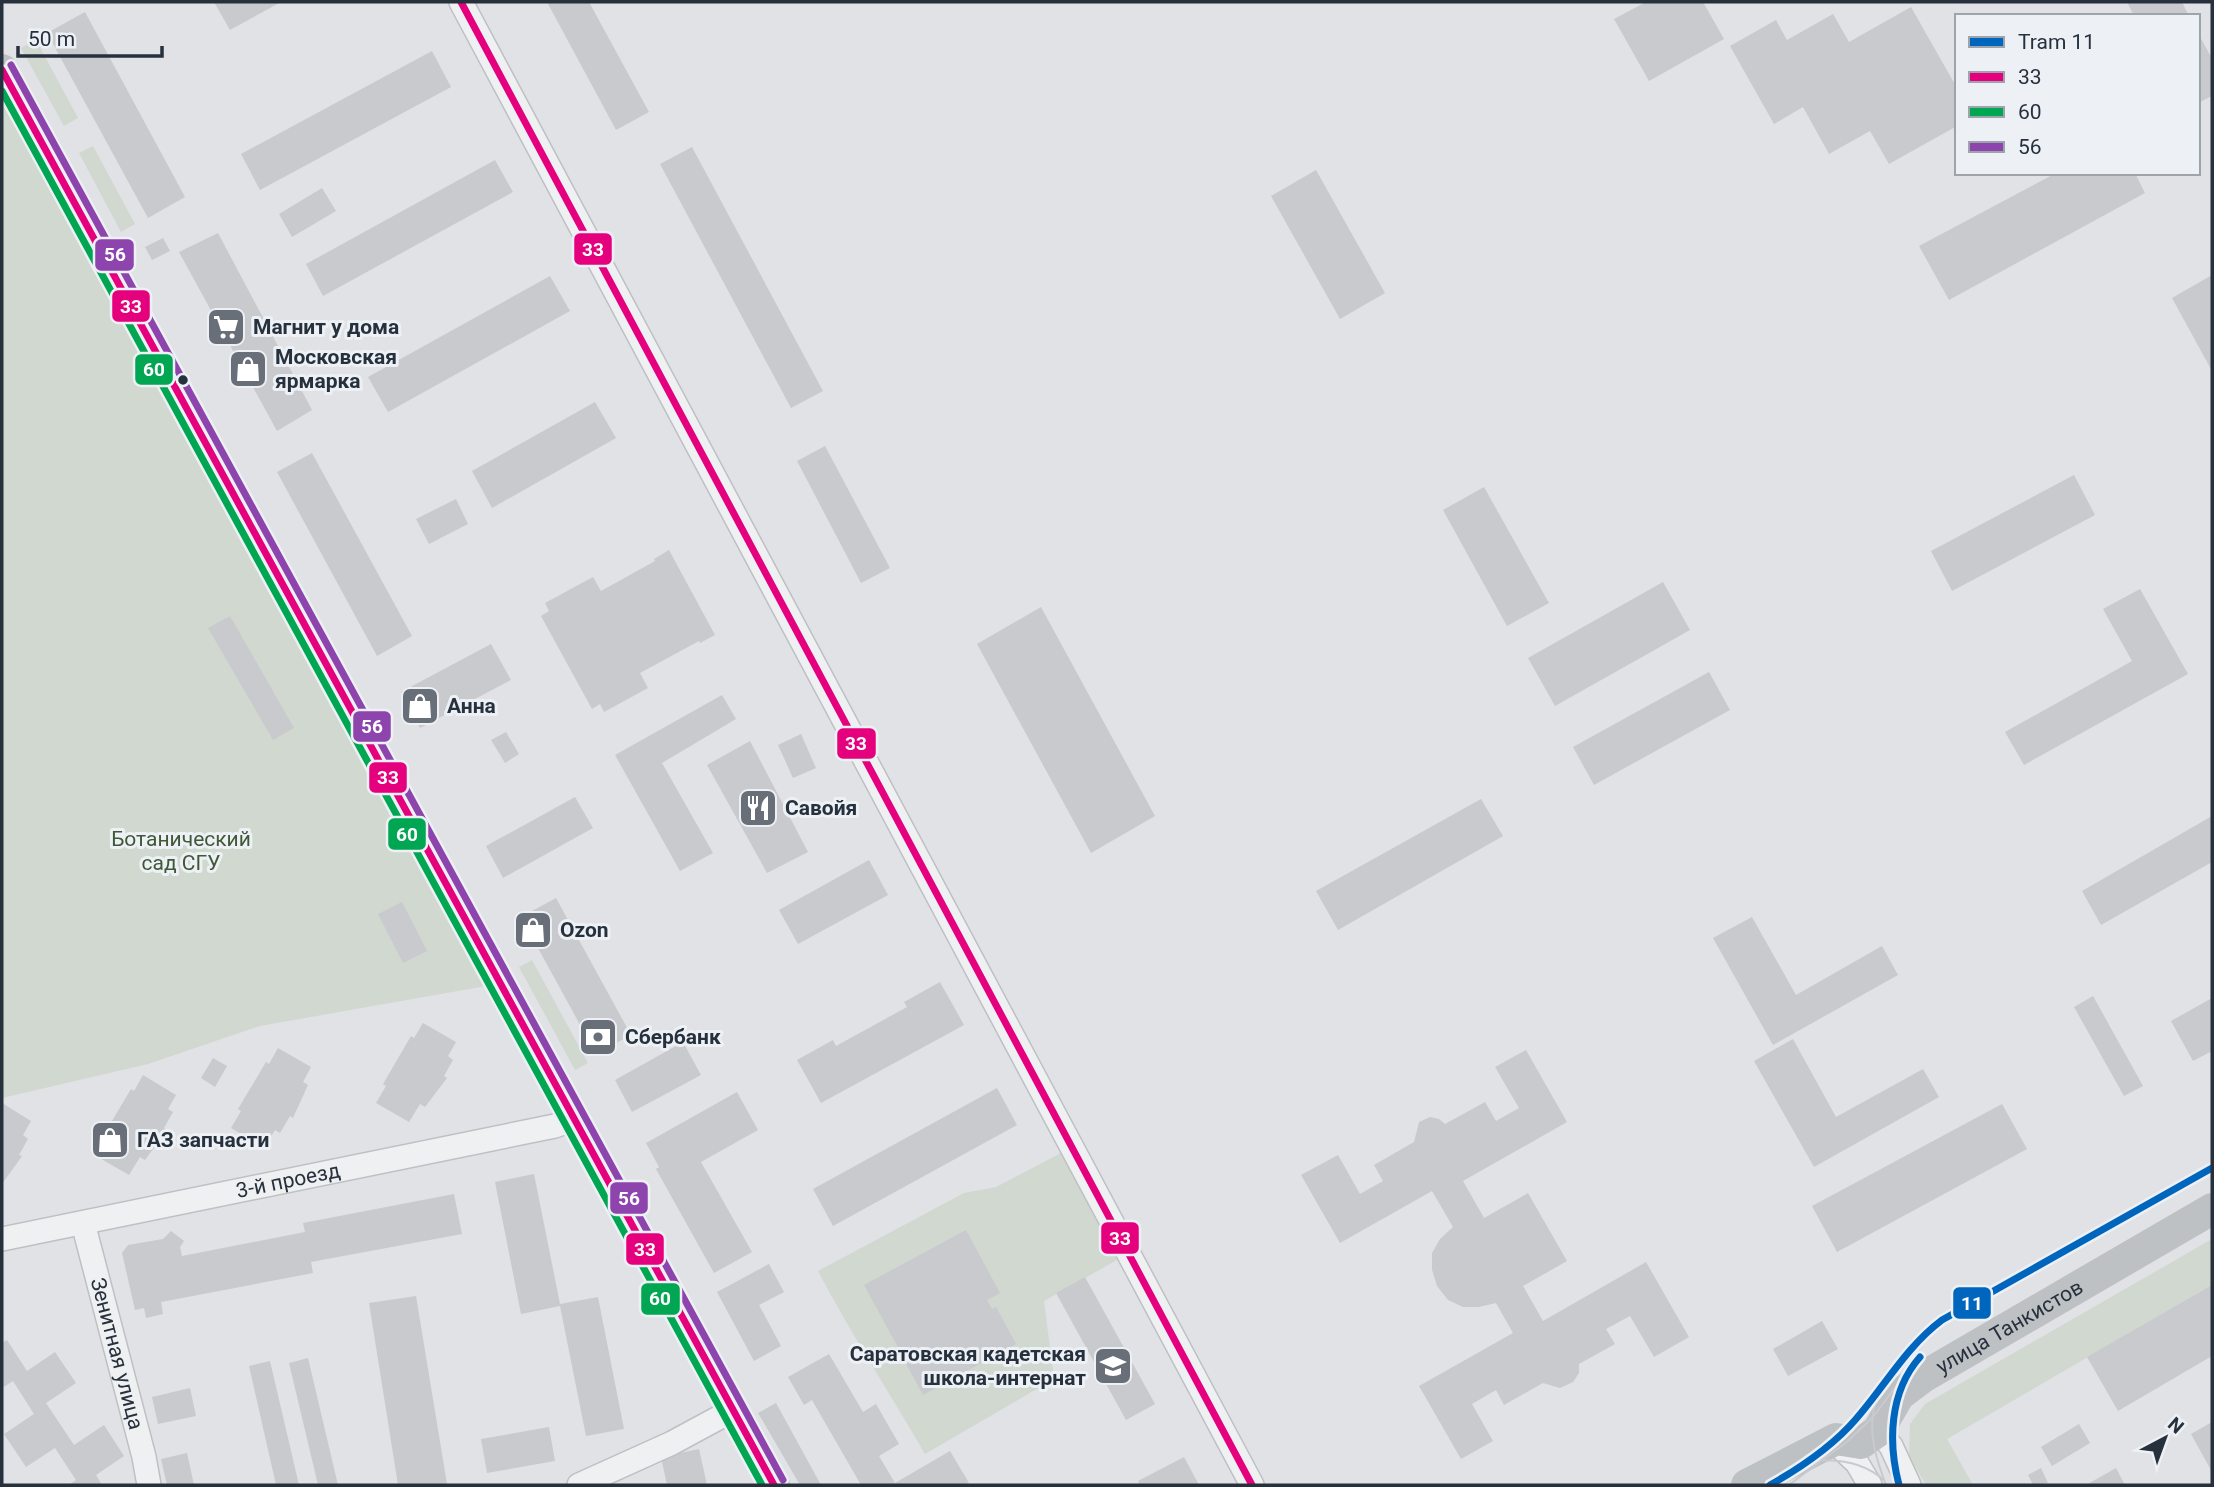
<svg xmlns="http://www.w3.org/2000/svg" width="2214" height="1487" font-family="Roboto,sans-serif">
	<style>
		.green { fill: #d1d8d0 }
		.building { fill: #c8cacd }
		.lines { fill: none; stroke-linecap: round; stroke-linejoin: round }
		.minor-casing { stroke: #bec0c3; stroke-width: 26 }
		.minor { stroke: #eff0f1; stroke-width: 23 }
		.secondary { stroke: #bec1c4; stroke-width: 32 }
		.tram { stroke: #c8cacd; stroke-width: 2 }
		.bus-1-casing { stroke: #edf1f5; stroke-width: 12 }
		.bus-2-casing { stroke: #edf1f5; stroke-width: 12 }
		.bus-3-casing { stroke: #edf1f5; stroke-width: 12 }
		.bus-1 { stroke: #e5007d; stroke-width: 7 }
		.bus-2 { stroke: #00a651; stroke-width: 7 }
		.bus-3 { stroke: #8e44ad; stroke-width: 7 }
		.tram-1-casing { stroke: #edf1f5; stroke-width: 12 }
		.tram-1 { stroke: #0065bd; stroke-width: 7 }
		.bus-dot { fill: #27313d; stroke: #edf1f5; stroke-width: 2.5 }
		.labels { text-anchor: middle; stroke-width: 6; stroke-linejoin: round; paint-order: stroke }
		.poi-label { font-size: 21px; font-weight: bold; fill: #27313d; stroke: #edf1f5; text-anchor: start }
		.park-label { font-size: 21px; fill: #3f5835; stroke: #edf1f5 }
		.street-label { font-size: 21px; fill: #27313d; stroke: #edf1f5 }
		.line-badge { stroke: #edf1f5; stroke-width: 2.5 }
		.badge-label { font-size: 19px; text-anchor: middle; font-weight: bold; fill: #fff }
	</style>
	<rect width="100%" height="100%" fill="#e0e2e5"/>
	<g class="green">
		<path d="M 36,40 L 78,118 L 64,126 L 21,48 Z"/>
		<path d="M 2,95 L 486,986 L 260,1026 L 148,1064 L 2,1098 Z"/>
		<path d="M 93,146 L 135,224 L 121,232 L 79,153 Z"/>
		<path d="M 532,960 L 588,1063 L 575,1070 L 519,967 Z"/>
		<path d="M 1061,1153 L 1117,1260 L 1044,1301 L 1054,1379 L 925,1454 C 890,1393 851,1334 818,1271 L 964,1193 L 996,1187 Z"/>
		<path d="M 2212,1239 L 2212,1285 L 1947,1439 L 1973,1485 L 1926,1485 L 1909,1456 L 1910,1424 L 1925,1404 Z"/>
	</g>
	<g class="building">
		<path d="M 214,2 L 281,2 L 230,30 Z"/>
		<path d="M 547,2 L 589,2 L 649,112 L 616,130 Z"/>
		<path d="M 1646,2 L 1703,2 L 1724,39 L 1649,81 L 1614,19 Z"/>
		<path d="M 2127,2 L 2182,2 L 2189,16 L 2134,16 Z"/>
		<path d="M 1911,7 L 1957,88 L 1957,126 L 1889,164 L 1870,131 L 1829,154 L 1803,107 L 1774,124 L 1730,46 L 1776,20 L 1787,40 L 1833,14 L 1849,42 Z"/>
		<path d="M 85,12 L 185,197 L 148,218 L 47,33 Z"/>
		<path d="M 2198,33 L 2210,55 L 2212,54 L 2212,96 L 2198,103 Z"/>
		<path d="M 432,51 L 451,87 L 260,190 L 241,154 Z"/>
		<path d="M 692,147 L 823,391 L 791,408 L 660,164 Z"/>
		<path d="M 495,160 L 513,192 L 323,296 L 306,264 Z"/>
		<path d="M 1316,170 L 1385,293 L 1340,319 L 1271,196 Z"/>
		<path d="M 2056,173 L 2135,173 L 2145,193 L 1949,300 L 1919,246 Z"/>
		<path d="M 322,188 L 336,211 L 292,237 L 279,214 Z"/>
		<path d="M 218,233 L 312,410 L 277,431 L 179,252 Z"/>
		<path d="M 163,238 L 170,251 L 152,260 L 145,247 Z"/>
		<path d="M 2212,275 L 2212,371 L 2172,298 Z"/>
		<path d="M 550,276 L 570,311 L 388,412 L 368,377 Z"/>
		<path d="M 595,402 L 616,438 L 492,508 L 472,471 Z"/>
		<path d="M 825,446 L 890,568 L 861,583 L 797,461 Z"/>
		<path d="M 312,453 L 412,636 L 377,656 L 277,472 Z"/>
		<path d="M 2074,475 L 2095,515 L 1952,591 L 1931,551 Z"/>
		<path d="M 1484,487 L 1549,603 L 1507,626 L 1443,510 Z"/>
		<path d="M 456,499 L 468,524 L 429,544 L 416,519 Z"/>
		<path d="M 669,550 L 715,635 L 700,643 L 699,641 L 640,673 L 648,688 L 604,712 L 600,704 L 592,709 L 541,616 L 549,611 L 545,603 L 593,577 L 601,591 L 655,561 L 654,559 Z"/>
		<path d="M 1663,582 L 1690,630 L 1555,706 L 1528,658 Z"/>
		<path d="M 2140,589 L 2188,674 L 2024,765 L 2005,732 L 2132,661 L 2103,609 Z"/>
		<path d="M 1041,607 L 1155,816 L 1091,853 L 977,644 Z"/>
		<path d="M 230,616 L 294,728 L 273,740 L 208,628 Z"/>
		<path d="M 491,644 L 511,680 L 420,728 L 401,692 Z"/>
		<path d="M 1709,672 L 1730,710 L 1594,785 L 1573,747 Z"/>
		<path d="M 722,695 L 736,719 L 662,763 L 713,853 L 680,871 L 615,755 Z"/>
		<path d="M 506,732 L 519,754 L 505,763 L 491,740 Z"/>
		<path d="M 801,734 L 816,768 L 793,778 L 778,745 Z"/>
		<path d="M 750,741 L 808,852 L 767,873 L 707,765 Z"/>
		<path d="M 575,797 L 593,828 L 503,878 L 486,846 Z"/>
		<path d="M 1481,799 L 1503,836 L 1338,930 L 1316,891 Z"/>
		<path d="M 2212,816 L 2212,862 L 2101,925 L 2082,891 Z"/>
		<path d="M 869,860 L 888,895 L 798,944 L 779,910 Z"/>
		<path d="M 556,898 L 631,1035 L 596,1054 L 521,917 Z"/>
		<path d="M 402,902 L 427,951 L 403,963 L 378,914 Z"/>
		<path d="M 1752,917 L 1796,995 L 1882,946 L 1898,975 L 1773,1045 L 1713,938 Z"/>
		<path d="M 940,982 L 964,1025 L 821,1103 L 797,1060 L 833,1040 L 836,1046 L 907,1007 L 904,1002 Z"/>
		<path d="M 2093,996 L 2143,1086 L 2124,1096 L 2074,1007 Z"/>
		<path d="M 2212,998 L 2212,1051 L 2193,1061 L 2171,1021 Z"/>
		<path d="M 423,1023 L 456,1042 L 448,1056 L 453,1060 L 444,1076 L 447,1078 L 425,1107 L 420,1104 L 409,1122 L 376,1103 L 386,1086 L 383,1084 L 411,1036 L 414,1038 Z"/>
		<path d="M 1793,1039 L 1836,1117 L 1923,1069 L 1939,1097 L 1814,1167 L 1754,1061 Z"/>
		<path d="M 683,1042 L 701,1075 L 632,1112 L 615,1080 Z"/>
		<path d="M 278,1048 L 311,1067 L 303,1082 L 308,1085 L 293,1118 L 290,1116 L 280,1133 L 275,1130 L 264,1148 L 231,1128 L 241,1111 L 238,1109 L 266,1062 L 269,1064 Z"/>
		<path d="M 1526,1050 L 1567,1122 L 1463,1181 L 1484,1218 L 1528,1193 L 1567,1261 L 1523,1286 L 1543,1321 L 1646,1262 L 1689,1337 L 1654,1357 L 1630,1316 L 1606,1329 L 1615,1344 L 1579,1364 L 1579,1373 L 1573,1382 L 1560,1388 L 1543,1383 L 1504,1405 L 1496,1390 L 1472,1404 L 1493,1441 L 1461,1459 L 1419,1386 L 1513,1333 L 1496,1303 L 1479,1307 L 1463,1307 L 1448,1300 L 1437,1286 L 1432,1270 L 1432,1253 L 1440,1239 L 1453,1227 L 1432,1191 L 1340,1243 L 1301,1175 L 1338,1155 L 1360,1194 L 1383,1181 L 1374,1165 L 1414,1142 L 1419,1122 L 1430,1117 L 1439,1119 L 1445,1124 L 1485,1102 L 1496,1121 L 1519,1108 L 1495,1067 Z"/>
		<path d="M 213,1058 L 227,1066 L 215,1087 L 201,1078 Z"/>
		<path d="M 143,1075 L 176,1095 L 168,1109 L 173,1112 L 164,1128 L 167,1130 L 145,1160 L 140,1157 L 129,1175 L 96,1156 L 106,1138 L 103,1136 L 131,1089 L 134,1091 Z"/>
		<path d="M 997,1088 L 1017,1125 L 833,1226 L 813,1189 Z"/>
		<path d="M 737,1092 L 758,1130 L 701,1162 L 752,1252 L 714,1273 L 656,1169 L 659,1167 L 646,1143 Z"/>
		<path d="M 2,1103 L 31,1121 L 23,1135 L 28,1139 L 19,1155 L 22,1156 L 2,1184 Z"/>
		<path d="M 2002,1104 L 2027,1149 L 1837,1252 L 1812,1206 Z"/>
		<path d="M 534,1174 L 560,1304 L 598,1297 L 624,1429 L 586,1436 L 560,1306 L 521,1314 L 495,1182 Z"/>
		<path d="M 454,1194 L 462,1234 L 311,1262 L 313,1273 L 161,1302 L 163,1314 L 146,1318 L 144,1308 L 135,1310 L 122,1253 L 128,1245 L 163,1239 L 171,1231 L 184,1241 L 180,1247 L 182,1256 L 305,1232 L 303,1223 Z"/>
		<path d="M 966,1230 L 1000,1293 L 987,1300 L 992,1309 L 996,1307 L 1016,1344 L 923,1395 L 904,1360 L 909,1357 L 903,1347 L 899,1349 L 864,1285 Z"/>
		<path d="M 769,1264 L 784,1292 L 759,1305 L 781,1346 L 754,1361 L 717,1292 Z"/>
		<path d="M 1085,1277 L 1155,1404 L 1126,1420 L 1056,1293 Z"/>
		<path d="M 2212,1285 L 2212,1356 L 2118,1411 L 2087,1357 Z"/>
		<path d="M 416,1296 L 447,1484 L 441,1485 L 398,1485 L 369,1303 Z"/>
		<path d="M 1822,1321 L 1838,1349 L 1788,1376 L 1773,1349 Z"/>
		<path d="M 7,1340 L 27,1371 L 55,1352 L 76,1383 L 46,1403 L 74,1445 L 104,1425 L 124,1456 L 96,1475 L 102,1485 L 69,1485 L 76,1480 L 55,1448 L 26,1467 L 4,1434 L 34,1414 L 13,1381 L 2,1388 L 2,1343 Z"/>
		<path d="M 829,1354 L 863,1412 L 876,1404 L 899,1444 L 879,1456 L 895,1483 L 950,1451 L 969,1483 L 965,1485 L 861,1485 L 812,1400 L 804,1405 L 788,1377 Z"/>
		<path d="M 308,1358 L 338,1485 L 318,1485 L 289,1363 Z"/>
		<path d="M 270,1361 L 299,1485 L 276,1485 L 249,1366 Z"/>
		<path d="M 190,1388 L 196,1416 L 158,1424 L 152,1397 Z"/>
		<path d="M 776,1403 L 821,1485 L 800,1485 L 758,1413 Z"/>
		<path d="M 2212,1422 L 2212,1472 L 2191,1434 Z"/>
		<path d="M 2079,1424 L 2090,1443 L 2052,1466 L 2041,1447 Z"/>
		<path d="M 549,1427 L 555,1461 L 487,1473 L 481,1439 Z"/>
		<path d="M 699,1449 L 707,1485 L 667,1485 L 661,1457 Z"/>
		<path d="M 187,1453 L 194,1485 L 167,1485 L 161,1459 Z"/>
		<path d="M 1184,1457 L 1199,1485 L 1140,1485 L 1138,1481 Z"/>
		<path d="M 2041,1468 L 2048,1483 L 2033,1485 L 2028,1475 Z"/>
		<path d="M 2116,1468 L 2125,1485 L 2086,1485 Z"/>
	</g>
	<g class="lines">
		<defs>
			<g id="minor">
				<path d="M 461,2 L 1252,1485"/>
				<path id="s1" d="M 83,1223 L 144,1457 L 149,1485"/>
				<path id="s2" d="M 2,1239 L 555,1126 L 573,1119"/>
				<path d="M 1878,1431 L 1891,1446 L 1909,1485"/>
				<path d="M 1836,1439 L 1840,1447 L 1857,1463 L 1870,1485"/>
				<path d="M 579,1485 L 672,1443 L 733,1410"/>
			</g>
		</defs>
		<use href="#minor" class="minor-casing"/>
		<use href="#minor" class="minor"/>
		<g class="secondary">
			<path d="M 2,70 L 774,1485"/>
			<path id="s3" d="M 1747,1485 L 1836,1439 L 1861,1443 L 1878,1431 L 1899,1395 L 1923,1377 L 2212,1209"/>
		</g>
		<g class="tram">
			<path d="M 1819,1461 C 1843,1459 1865,1464 1884,1480"/>
			<path d="M 1789,1485 L 1848,1441 L 1873,1417 L 1912,1365"/>
			<path d="M 1886,1485 C 1877,1461 1868,1435 1874,1408 C 1877,1396 1886,1383 1891,1372"/>
		</g>
		<defs>
			<g id="bus-1">
				<path d="M 461,2 L 1252,1485"/>
				<path d="M 2,70 L 774,1485"/>
			</g>
			<path id="bus-2" d="M 2,91 L 762,1485"/>
			<path id="bus-3" d="M 11,65 L 783,1480"/>
		</defs>
		<use href="#bus-1" class="bus-1-casing"/>
		<use href="#bus-2" class="bus-2-casing"/>
		<use href="#bus-3" class="bus-3-casing"/>
		<use href="#bus-1" class="bus-1"/>
		<use href="#bus-2" class="bus-2"/>
		<use href="#bus-3" class="bus-3"/>
		<defs>
			<g id="tram-1">
				<path d="M 1770,1485 C 1802,1467 1832,1447 1856,1419 C 1885,1386 1906,1347 1942,1320 L 2212,1168"/>
				<path d="M 1899,1485 C 1888,1443 1889,1392 1920,1357"/>
			</g>
		</defs>
		<use href="#tram-1" class="tram-1-casing"/>
		<use href="#tram-1" class="tram-1"/>
	</g>
	<defs>
		<symbol id="supermarket-square" viewBox="-11 -11 22 22"><rect x="-9" y="-9" width="18" height="18" rx="4" fill="#686f78" stroke="#edf1f5"/><path d="M-6-5.5h2.5l.6 2H6L4.5 2H-2.5L-4.4-4H-6ZM-1.5 3.2a1.3 1.3 0 1 0 .1 0ZM3 3.2a1.3 1.3 0 1 0 .1 0Z" fill="#fff"/></symbol>
		<symbol id="shop-square" viewBox="-11 -11 22 22"><rect x="-9" y="-9" width="18" height="18" rx="4" fill="#686f78" stroke="#edf1f5"/><path d="M-5-2.5h2.3a2.7 3.5 0 0 1 5.4 0H5L5.5 6h-11ZM-1.5-2.5h3a1.5 2.3 0 0 0-3 0Z" fill="#fff"/></symbol>
		<symbol id="restaurant-square" viewBox="-11 -11 22 22"><rect x="-9" y="-9" width="18" height="18" rx="4" fill="#686f78" stroke="#edf1f5"/><path d="M-5-6h1v4h1v-4h1v4h1v-4h1v5L-1.5 .5V6h-2V.5L-5-1ZM5-6V6H3V1.5H1.5Q1.5-4 5-6Z" fill="#fff"/></symbol>
		<symbol id="bank-square" viewBox="-11 -11 22 22"><rect x="-9" y="-9" width="18" height="18" rx="4" fill="#686f78" stroke="#edf1f5"/><path d="M-6-4H6V4H-6ZM0-2.3a2.3 2.3 0 1 0 0 4.6a2.3 2.3 0 1 0 0-4.6Z" fill="#fff"/></symbol>
		<symbol id="school-square" viewBox="-11 -11 22 22"><rect x="-9" y="-9" width="18" height="18" rx="4" fill="#686f78" stroke="#edf1f5"/><path d="M0-5L7-2L0 1L-7-2ZM-4 1L0 2.5L4 1V4Q0 6-4 4Z" fill="#fff"/></symbol>
	</defs>
	<g fill-rule="evenodd">
		<use href="#supermarket-square" x="204" y="305" width="44" height="44"/>
		<use href="#shop-square" x="226" y="347" width="44" height="44"/>
		<use href="#shop-square" x="398" y="684" width="44" height="44"/>
		<use href="#restaurant-square" x="736" y="786" width="44" height="44"/>
		<use href="#shop-square" x="511" y="908" width="44" height="44"/>
		<use href="#bank-square" x="576" y="1015" width="44" height="44"/>
		<use href="#shop-square" x="88" y="1118" width="44" height="44"/>
		<use href="#school-square" x="1091" y="1344" width="44" height="44"/>
	</g>
	<circle class="bus-dot" cx="183" cy="380" r="6"/>
	<g class="labels">
		<g class="poi-label">
			<text x="253" y="334">Магнит у дома</text>
			<text x="275" y="364">Московская<tspan x="275" dy="24">ярмарка</tspan></text>
			<text x="447" y="713">Анна</text>
			<text x="785" y="815">Савойя</text>
			<text x="560" y="937">Ozon</text>
			<text x="625" y="1044">Сбербанк</text>
			<text x="137" y="1147">ГАЗ запчасти</text>
			<text x="1086" y="1361" text-anchor="end">Саратовская кадетская<tspan x="1086" dy="24">школа-интернат</tspan></text>
		</g>
		<g class="park-label">
			<text x="181" y="846">Ботанический<tspan x="181" dy="24">сад СГУ</tspan></text>
		</g>
		<g class="street-label">
			<text dy="7" stroke="none"><textPath href="#s2" startOffset="292">3-й проезд</textPath></text>
			<text dy="7" stroke="none"><textPath href="#s3" startOffset="318">улица Танкистов</textPath></text>
			<text dy="7" stroke="none"><textPath href="#s1" startOffset="135">Зенитная улица</textPath></text>
		</g>
	</g>
	<g class="line-badge">
		<rect x="573" y="232" width="40" height="34" rx="7" fill="#e5007d"/>
		<rect x="94" y="238" width="41" height="34" rx="7" fill="#8e44ad"/>
		<rect x="111" y="289" width="40" height="34" rx="7" fill="#e5007d"/>
		<rect x="134" y="353" width="40" height="33" rx="7" fill="#00a651"/>
		<rect x="352" y="710" width="40" height="33" rx="7" fill="#8e44ad"/>
		<rect x="836" y="727" width="41" height="33" rx="7" fill="#e5007d"/>
		<rect x="368" y="761" width="40" height="33" rx="7" fill="#e5007d"/>
		<rect x="387" y="817" width="40" height="34" rx="7" fill="#00a651"/>
		<rect x="609" y="1181" width="40" height="34" rx="7" fill="#8e44ad"/>
		<rect x="1100" y="1221" width="40" height="34" rx="7" fill="#e5007d"/>
		<rect x="625" y="1232" width="40" height="34" rx="7" fill="#e5007d"/>
		<rect x="640" y="1282" width="41" height="34" rx="7" fill="#00a651"/>
		<rect x="1952" y="1286" width="40" height="34" rx="7" fill="#0065bd"/>
	</g>
	<g class="badge-label">
		<text x="593" y="256">33</text>
		<text x="115" y="261">56</text>
		<text x="131" y="313">33</text>
		<text x="154" y="376">60</text>
		<text x="372" y="733">56</text>
		<text x="856" y="750">33</text>
		<text x="388" y="784">33</text>
		<text x="407" y="841">60</text>
		<text x="629" y="1205">56</text>
		<text x="1120" y="1245">33</text>
		<text x="645" y="1256">33</text>
		<text x="660" y="1305">60</text>
		<text x="1972" y="1310">11</text>
	</g>
	<rect width="2214" height="1487" fill="none" stroke="#27313d" stroke-width="7"/>
	<rect x="1955" y="14" width="245" height="161" fill="#edf1f5" stroke="#9ea4ab" stroke-width="2"/>
	<rect x="1969" y="37" width="35" height="10" fill="#0065bd" stroke="#9ea4ab" stroke-width="2"/>
	<text x="2018" y="49" font-size="21" fill="#27313d">Tram 11</text>
	<rect x="1969" y="72" width="35" height="10" fill="#e5007d" stroke="#9ea4ab" stroke-width="2"/>
	<text x="2018" y="84" font-size="21" fill="#27313d">33</text>
	<rect x="1969" y="107" width="35" height="10" fill="#00a651" stroke="#9ea4ab" stroke-width="2"/>
	<text x="2018" y="119" font-size="21" fill="#27313d">60</text>
	<rect x="1969" y="142" width="35" height="10" fill="#8e44ad" stroke="#9ea4ab" stroke-width="2"/>
	<text x="2018" y="154" font-size="21" fill="#27313d">56</text>
	<g transform="translate(2165 1438) rotate(41)" stroke="#edf1f5" stroke-width="5" paint-order="stroke">
	<path d="M0-5L12 26L0 18L-12 26Z" fill="#27313d"/>
	<text y="-10" font-size="19" font-weight="bold" text-anchor="middle" fill="#27313d">N</text>
	</g>
	<path d="M18 46v10h144v-10" fill="none" stroke="#27313d" stroke-width="3.5"/>
	<text x="28" y="46" font-size="21" fill="#27313d" stroke="#edf1f5" stroke-width="5" paint-order="stroke">50 m</text>
</svg>
